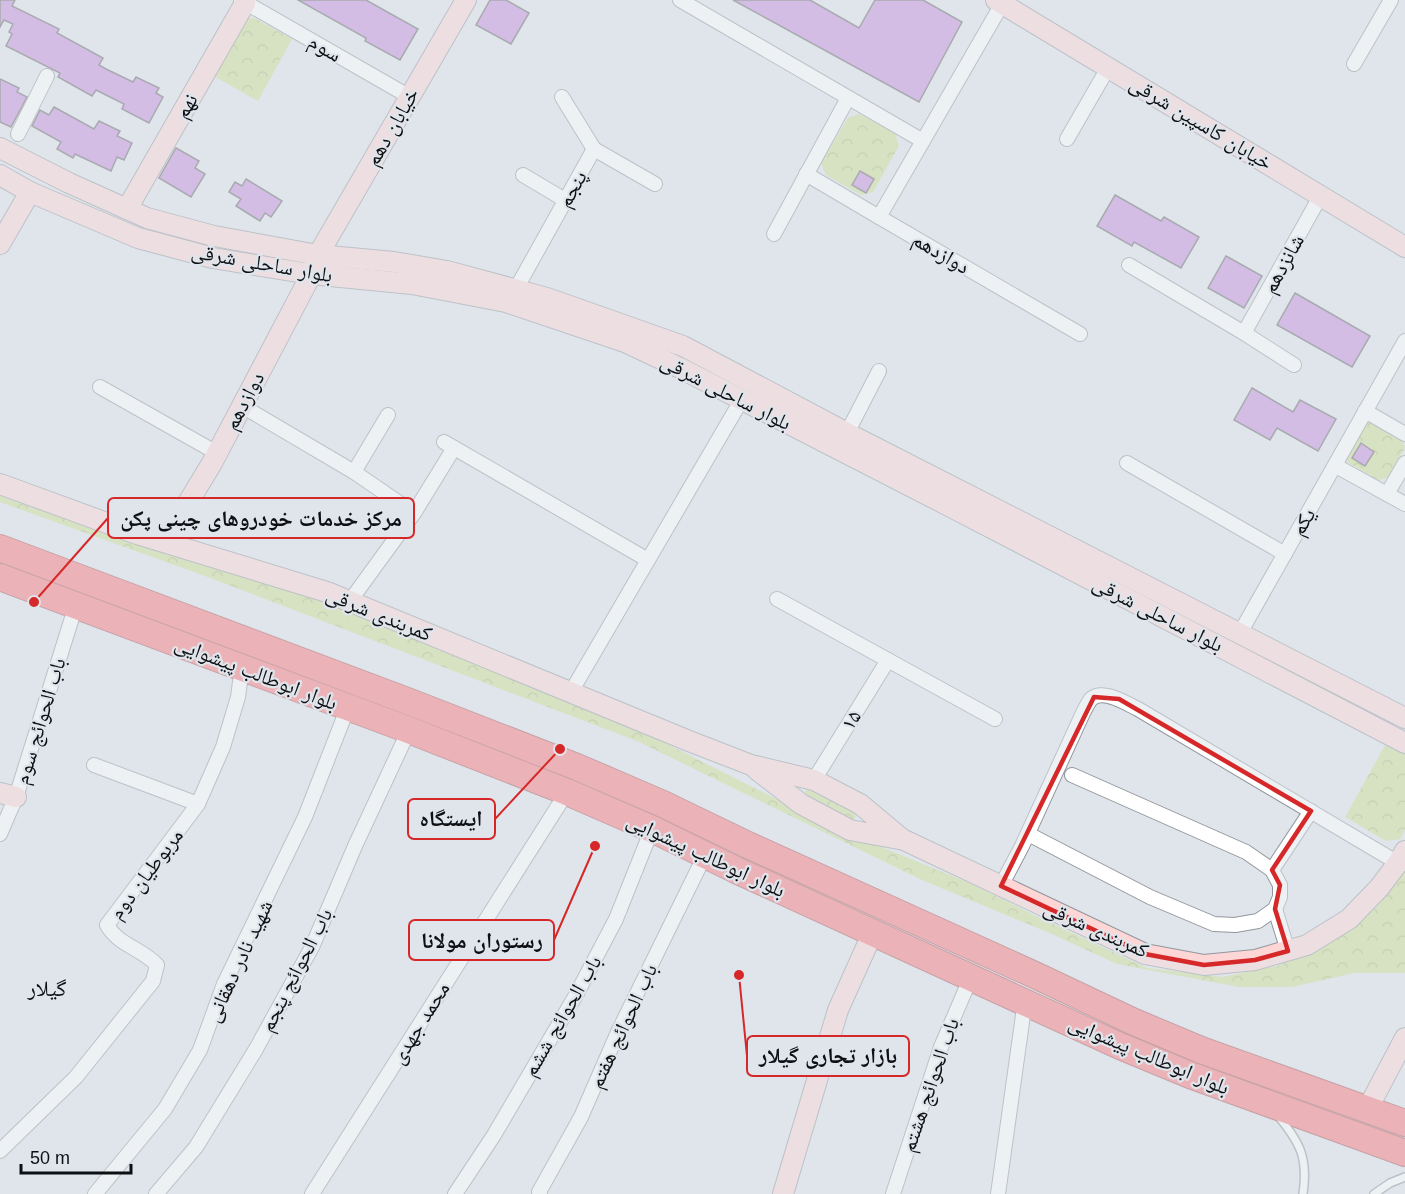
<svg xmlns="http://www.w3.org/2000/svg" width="1405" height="1194" font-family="Helvetica,'Noto Naskh Arabic',sans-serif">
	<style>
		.park { fill: url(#park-crowns) }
		.building { fill: #c78cdb; stroke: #676369; stroke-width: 1.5 }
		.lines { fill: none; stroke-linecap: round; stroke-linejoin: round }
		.lane-casing { stroke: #92979d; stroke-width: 10 }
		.street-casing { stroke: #92979d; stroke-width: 16 }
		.secondary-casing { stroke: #92979d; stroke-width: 22 }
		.highway-casing { stroke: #a85154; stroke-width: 28 }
		.lane { stroke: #fff; stroke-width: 7 }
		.street { stroke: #fff; stroke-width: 14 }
		.secondary { stroke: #fed6d6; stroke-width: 20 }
		.highway { stroke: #fb7578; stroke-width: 26 }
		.marked { fill: none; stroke: #d62828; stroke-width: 4.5; stroke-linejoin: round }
		.labels { text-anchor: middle; stroke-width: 4.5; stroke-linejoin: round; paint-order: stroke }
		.street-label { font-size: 21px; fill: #0e0f12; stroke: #dfe5eb }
		.neighbourhood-label { font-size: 22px; fill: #0e0f12; stroke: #dfe5eb }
		.leader { fill: none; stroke: #d62828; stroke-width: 2 }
		.callout-dot { fill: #d62828; stroke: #dfe5eb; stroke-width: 2 }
		.callout { fill: #dfe5eb; stroke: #d62828; stroke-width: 2 }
		.callout-label { font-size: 22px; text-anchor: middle; font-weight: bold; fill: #0e0f12 }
	</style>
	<defs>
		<pattern id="park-crowns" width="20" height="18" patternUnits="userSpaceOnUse" patternTransform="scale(1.5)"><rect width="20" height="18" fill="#ccdd8f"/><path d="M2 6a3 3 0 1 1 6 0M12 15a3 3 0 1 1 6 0" fill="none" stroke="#aebc7a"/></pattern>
	</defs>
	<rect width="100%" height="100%" fill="#dfe5eb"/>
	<g class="park">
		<path d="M 254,18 L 292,39 L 258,101 L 210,74 L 240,19 Z"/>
		<path d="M 859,114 L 895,133 L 899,146 L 873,192 L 861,195 L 826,175 L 821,163 L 848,118 Z"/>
		<path d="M 1371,420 L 1402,437 L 1405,448 L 1387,478 L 1378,480 L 1347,462 L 1343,452 L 1361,423 Z"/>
		<path d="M 0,496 L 127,541 L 203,562 L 322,600 L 445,650 L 574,705 L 639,730 L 830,826 L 972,884 L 1034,915 L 1147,968 L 1222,977 L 1277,966 L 1336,939 L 1376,908 L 1405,871 L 1405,973 L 1354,973 L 1292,987 L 1239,987 L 1117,964 L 1052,934 L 922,880 L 637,741 L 205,576 L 0,502 Z"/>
		<path d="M 1387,742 L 1405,752 L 1405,830 L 1400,839 L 1386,841 L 1345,817 Z"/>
		<path d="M 813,788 L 853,807 L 856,818 L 848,820 L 808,802 L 805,791 Z"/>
	</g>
	<g class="building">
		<path d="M 0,0 L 15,0 L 12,6 L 59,29 L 57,33 L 103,58 L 99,65 L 106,69 L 133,82 L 136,77 L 159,88 L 156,93 L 163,97 L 149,123 L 122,109 L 124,104 L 96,90 L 92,96 L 58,77 L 60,73 L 6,46 L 12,34 L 9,32 L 13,24 L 4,20 L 0,27 Z"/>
		<path d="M 298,0 L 366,0 L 418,29 L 400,60 L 365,41 L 366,38 Z"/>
		<path d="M 490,0 L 506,0 L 529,13 L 511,44 L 476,25 Z"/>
		<path d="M 733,0 L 810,0 L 859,28 L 875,0 L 923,0 L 962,22 L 919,102 Z"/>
		<path d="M 0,79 L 19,88 L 17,92 L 27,97 L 11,127 L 0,122 Z"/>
		<path d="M 54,107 L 94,129 L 99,121 L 120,131 L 117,136 L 132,143 L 124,160 L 117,157 L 111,171 L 75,154 L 73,158 L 57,149 L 61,142 L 32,126 L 40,110 L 49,115 Z"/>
		<path d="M 176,148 L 199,161 L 195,168 L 205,174 L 191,197 L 159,178 Z"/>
		<path d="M 860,171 L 874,179 L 866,193 L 852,185 Z"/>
		<path d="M 246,179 L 282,201 L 271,217 L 265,213 L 260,221 L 236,206 L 241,199 L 229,192 L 235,182 L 242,186 Z"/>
		<path d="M 1115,195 L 1161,221 L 1164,217 L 1199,237 L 1181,268 L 1134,242 L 1132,246 L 1097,226 Z"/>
		<path d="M 1226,256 L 1262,276 L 1244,308 L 1208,288 Z"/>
		<path d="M 1295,293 L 1370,336 L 1352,367 L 1277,325 Z"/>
		<path d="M 1252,388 L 1293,412 L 1300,400 L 1336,419 L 1318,451 L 1277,428 L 1270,440 L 1234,420 Z"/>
		<path d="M 1361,443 L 1374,452 L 1365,466 L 1352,458 Z"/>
	</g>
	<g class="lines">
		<defs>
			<g id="lane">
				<path d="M 1279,1117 C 1301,1144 1308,1159 1303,1194"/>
				<path d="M 1374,1194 L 1390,1183 L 1405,1177"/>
			</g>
			<g id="street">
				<path d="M 241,0 L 410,97"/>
				<path d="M 680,0 L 923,141"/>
				<path d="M 1002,4 L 879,217 L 1080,334"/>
				<path d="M 1354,64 L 1391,0"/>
				<path d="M 562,97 L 594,149"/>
				<path d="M 18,134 L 47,76"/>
				<path d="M 1067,139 L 1108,68"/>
				<path d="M 806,174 L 879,217"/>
				<path d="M 523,175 L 565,200"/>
				<path d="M 774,234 L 848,98"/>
				<path d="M 1129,265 L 1244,333 L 1321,195"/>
				<path d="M 516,289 L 594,149 L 655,184"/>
				<path d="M 1244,333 L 1294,365"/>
				<path d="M 100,387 L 217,453"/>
				<path d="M 242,406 L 354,472 L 414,513"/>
				<path d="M 1365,411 L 1405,434"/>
				<path d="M 847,433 L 879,371"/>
				<path d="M 444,442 L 648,560"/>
				<path d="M 1127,463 L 1285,554"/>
				<path d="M 1336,466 L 1405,504"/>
				<path d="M 354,472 L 388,415"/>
				<path d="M 1387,494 L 1405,463"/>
				<path d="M 777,599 L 995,719"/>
				<path d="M 350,601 L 414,513 L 454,448"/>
				<path d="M 1240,633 L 1405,341"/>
				<path d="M 571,692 L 742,399"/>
				<path d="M 94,765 L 198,804"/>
				<path d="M 814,780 L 888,660"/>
				<path d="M 0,834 L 16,797 L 76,605"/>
				<path d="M 1034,837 L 1150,897 L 1214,924 L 1235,925 L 1258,921 L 1275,909 L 1280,897 L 1280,885 L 1272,870 L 1246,852 L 1072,775"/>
				<path d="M 1272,870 L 1311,811"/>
				<path d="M 1001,886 L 1022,846 L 1083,713 C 1085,709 1088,703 1091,699 C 1103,688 1127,704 1138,709 L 1398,863"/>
				<path d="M 1275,909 L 1288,951"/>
				<path d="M 0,1151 L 76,1077 L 153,981 L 157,965 C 141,948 118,945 107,925 L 198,804 L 223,747 L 238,697 L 242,667"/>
				<path d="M 95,1194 L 165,1109 L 200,1050 L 224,984 L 305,817 L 348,707"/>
				<path d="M 156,1194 L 196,1147 L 256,1049 L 312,947 L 355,846 L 409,730"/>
				<path d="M 312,1194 L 567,792"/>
				<path d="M 455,1194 L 494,1135 L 576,995 L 616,919 L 652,829"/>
				<path d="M 540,1194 L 539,1192 L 581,1117 L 618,1032 L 705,855"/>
				<path d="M 893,1194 L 941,1047 L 971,977"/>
				<path d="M 998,1194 L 1025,1001"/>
			</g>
			<g id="secondary">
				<path d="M 996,0 L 1405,247"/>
				<path d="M 0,148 L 69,183 L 147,218 L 214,236 L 318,255 L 394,262 L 447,271 L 547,298 L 683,346 L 847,433 L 1405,718"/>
				<path d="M 0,175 L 30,192 L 138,238 L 213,258 L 310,274 L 412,284 L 506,302 L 625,342 L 680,368 L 951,507 L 1405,743"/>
				<path d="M 127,209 L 245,3"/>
				<path d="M 0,244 L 30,192"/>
				<path d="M 0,484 L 137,534 L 327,592 L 689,741 L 751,765 L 814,780 L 860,804 L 902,839 L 1145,954 L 1204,965 L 1255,960 L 1307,945 L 1349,919 L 1379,888 L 1398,863 L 1405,851"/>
				<path d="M 158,540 L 183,511 L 212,463 L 312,273 L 318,255 L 466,0"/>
				<path d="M 756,769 L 801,804 L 850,830 L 899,839"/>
				<path d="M 0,793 L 16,797"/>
				<path d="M 1367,1110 L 1405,1038"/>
				<path d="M 783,1194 L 838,1010 L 873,932"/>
			</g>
			<g id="highway">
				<path d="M 0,548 L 410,702 L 577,767 L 663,804 L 748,845 L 1037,976 L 1132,1021 L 1201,1050 L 1405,1123"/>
				<path d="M 0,577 L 401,727 L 567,792 L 652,829 L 736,870 L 1120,1046 L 1190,1075 L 1405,1153"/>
			</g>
		</defs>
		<use href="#lane" class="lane-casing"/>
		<use href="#street" class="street-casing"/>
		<use href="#secondary" class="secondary-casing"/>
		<use href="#highway" class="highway-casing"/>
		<use href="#lane" class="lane"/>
		<use href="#street" class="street"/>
		<use href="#secondary" class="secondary"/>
		<use href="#highway" class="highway"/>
	</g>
	<path d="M0 0H1405V1194H0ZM 1094,697 L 1119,699 L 1311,811 L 1272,870 L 1280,885 L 1275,909 L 1288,951 L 1255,960 L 1204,965 L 1145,954 L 1001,886 Z" fill="#dfe5eb" fill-opacity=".55" fill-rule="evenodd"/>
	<path class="marked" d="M 1094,697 L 1119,699 L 1311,811 L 1272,870 L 1280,885 L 1275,909 L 1288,951 L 1255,960 L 1204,965 L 1145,954 L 1001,886 Z"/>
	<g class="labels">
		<g class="street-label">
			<text transform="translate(325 48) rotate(30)" y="7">سوم</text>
			<text transform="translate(186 106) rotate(-60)" y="7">نهم</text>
			<text transform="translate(1201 123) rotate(31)" y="7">خیابان کاسپین شرقی</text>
			<text transform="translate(392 127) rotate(-60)" y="7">خیابان دهم</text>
			<text transform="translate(572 189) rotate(-61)" y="7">پنجم</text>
			<text transform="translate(941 253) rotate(30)" y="7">دوازدهم</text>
			<text transform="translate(262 263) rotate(10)" y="7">بلوار ساحلی شرقی</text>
			<text transform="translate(1283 264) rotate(-61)" y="7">شانزدهم</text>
			<text transform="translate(726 392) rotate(27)" y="7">بلوار ساحلی شرقی</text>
			<text transform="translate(244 401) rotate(-62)" y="7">دوازدهم</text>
			<text transform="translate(1303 522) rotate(-60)" y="7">یکم</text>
			<text transform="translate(379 614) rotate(22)" y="7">کمربندی شرقی</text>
			<text transform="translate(1158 614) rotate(27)" y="7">بلوار ساحلی شرقی</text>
			<text transform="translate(256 673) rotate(21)" y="7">بلوار ابوطالب پیشوایی</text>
			<text transform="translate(851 720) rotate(-58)" y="7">۱۵</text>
			<text transform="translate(40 721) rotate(-73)" y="7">باب الحوائج سوم</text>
			<text transform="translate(706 855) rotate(25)" y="7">بلوار ابوطالب پیشوایی</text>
			<text transform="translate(146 874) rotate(-53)" y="7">مربوطیان دوم</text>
			<text transform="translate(1096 929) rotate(24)" y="7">کمربندی شرقی</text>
			<text transform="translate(239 961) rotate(-65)" y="7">شهید نادر دهقانی</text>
			<text transform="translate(296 970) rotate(-63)" y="7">باب الحوائج پنجم</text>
			<text transform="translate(562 1016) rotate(-60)" y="7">باب الحوائج ششم</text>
			<text transform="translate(420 1023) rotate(-58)" y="7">محمد جهدی</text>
			<text transform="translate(623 1026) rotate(-65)" y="7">باب الحوائج هفتم</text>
			<text transform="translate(1149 1055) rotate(23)" y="7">بلوار ابوطالب پیشوایی</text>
			<text transform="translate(930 1085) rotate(-71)" y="7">باب الحوائج هشتم</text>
		</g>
		<g class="neighbourhood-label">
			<text x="47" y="996">گیلار</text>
		</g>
	</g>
	<path class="leader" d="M34 602L108 518M560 749L495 819M595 846L554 940M739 975L747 1056"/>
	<g class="callout-dot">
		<circle cx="34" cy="602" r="6"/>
		<circle cx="560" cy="749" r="6"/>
		<circle cx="595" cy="846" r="6"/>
		<circle cx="739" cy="975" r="6"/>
	</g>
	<g class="callout">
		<rect x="108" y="498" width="306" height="40" rx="6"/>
		<rect x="408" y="799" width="87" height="40" rx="6"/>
		<rect x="409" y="920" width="145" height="40" rx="6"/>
		<rect x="747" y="1036" width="162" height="40" rx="6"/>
	</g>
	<g class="callout-label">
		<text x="261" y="526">مرکز خدمات خودروهای چینی پکن</text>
		<text x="451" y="826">ایستگاه</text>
		<text x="482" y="948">رستوران مولانا</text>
		<text x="828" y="1063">بازار تجاری گیلار</text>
	</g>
	<path d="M21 1164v9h110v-9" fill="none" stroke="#0e0f12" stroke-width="3"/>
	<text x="30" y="1164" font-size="18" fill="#0e0f12" stroke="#dfe5eb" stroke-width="4.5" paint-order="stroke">50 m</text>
</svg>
